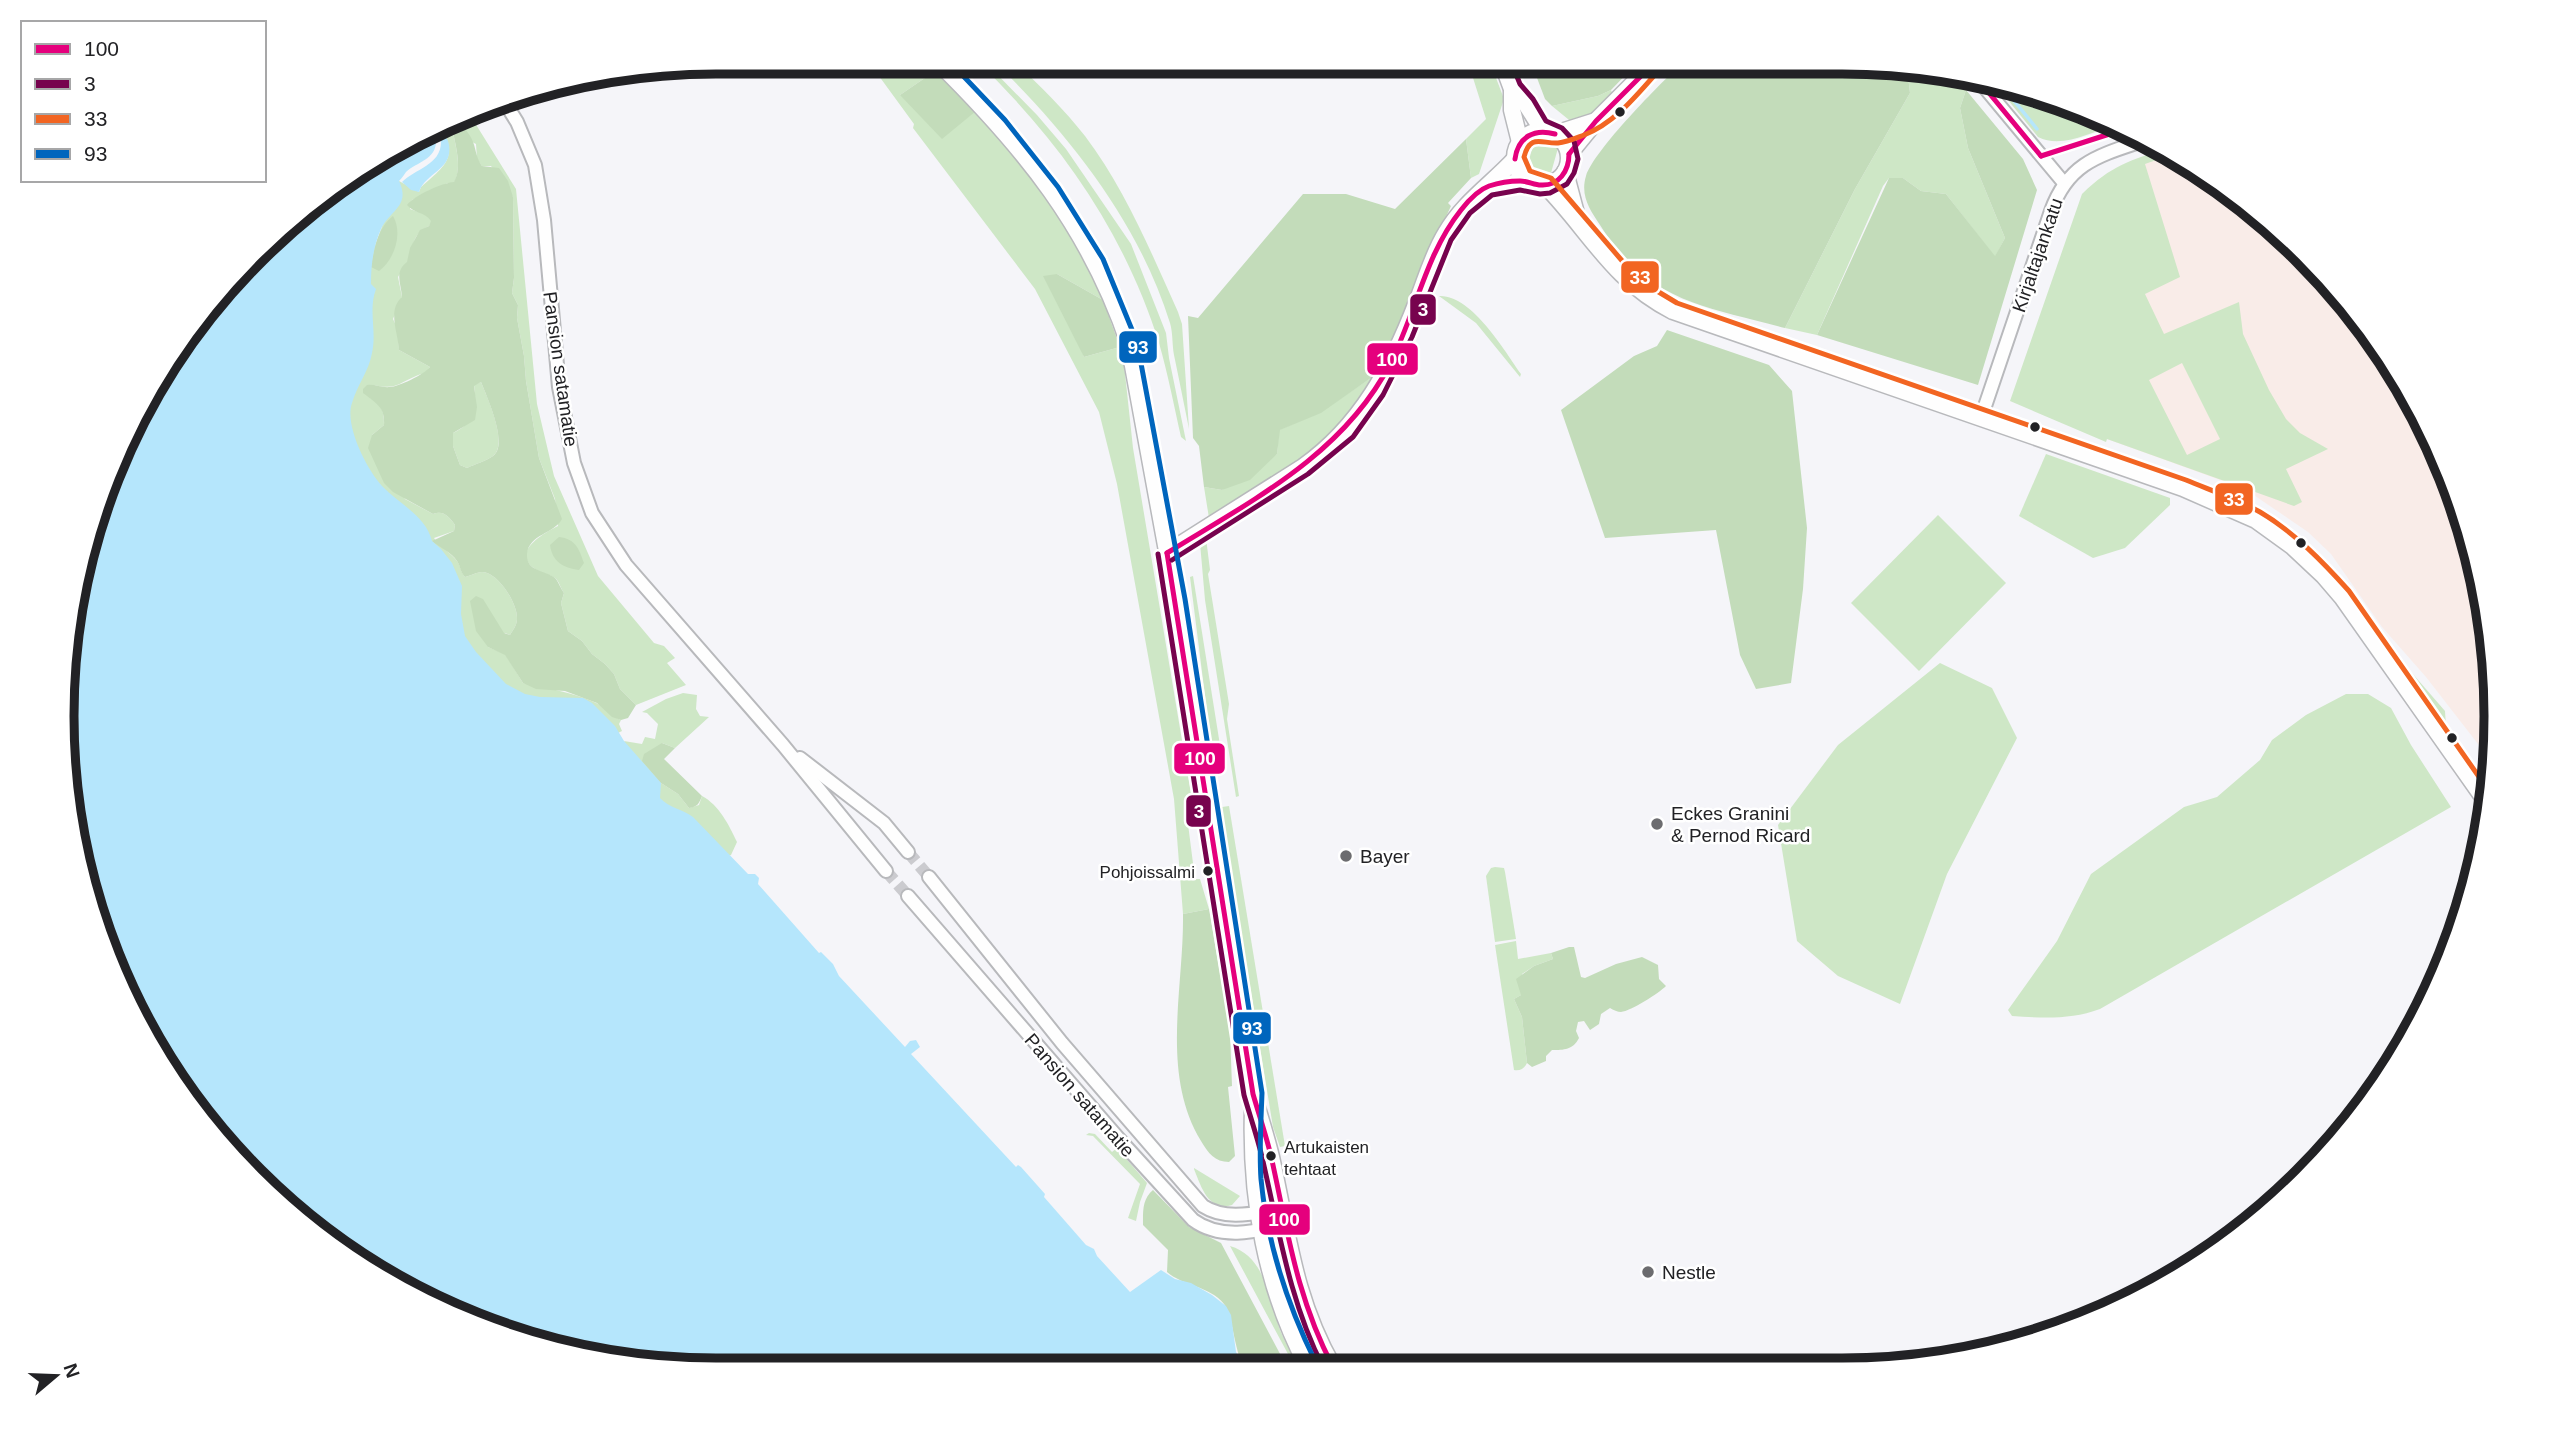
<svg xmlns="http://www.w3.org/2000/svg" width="2558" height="1432" font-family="Arial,sans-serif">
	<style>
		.commercial { fill: #f9ece8 }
		.green { fill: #cee7c6; fill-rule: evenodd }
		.forest { fill: #c3dcba; fill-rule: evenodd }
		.water { fill: #b5e6fc }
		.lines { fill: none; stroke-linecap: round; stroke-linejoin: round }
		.stream { stroke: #b5e6fc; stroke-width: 3.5 }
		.minor-tunnel { stroke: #cbcbcf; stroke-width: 12; stroke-dasharray: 12 6; stroke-linecap: butt }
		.minor-casing { stroke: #b8b9bc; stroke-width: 16 }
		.tertiary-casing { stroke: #b8b9bc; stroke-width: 19 }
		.minor { stroke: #fefefe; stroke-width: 12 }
		.tertiary { stroke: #fefefe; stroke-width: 16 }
		.bus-1-casing { stroke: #fff; stroke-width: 10 }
		.bus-2-casing { stroke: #fff; stroke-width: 10 }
		.bus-3-casing { stroke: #fff; stroke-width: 10 }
		.bus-4-casing { stroke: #fff; stroke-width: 10 }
		.bus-1 { stroke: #e5007d; stroke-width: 5 }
		.bus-2 { stroke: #77034e; stroke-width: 5 }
		.bus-3 { stroke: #f26522; stroke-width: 5 }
		.bus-4 { stroke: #0065bd; stroke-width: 5 }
		.bus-dot { fill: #222225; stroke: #fff; stroke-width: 2.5 }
		.poi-dot { fill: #6c6c6f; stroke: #fff; stroke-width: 2.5 }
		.labels { text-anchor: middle; stroke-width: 5; stroke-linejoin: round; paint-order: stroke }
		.bus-label { font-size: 17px; fill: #222225; stroke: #fff; text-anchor: end }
		.street-label { font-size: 19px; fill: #222225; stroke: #fff }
		.poi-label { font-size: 19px; fill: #222225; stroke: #fff; text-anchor: start }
		.rim { fill: none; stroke: #222225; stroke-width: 9 }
		.line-badge { stroke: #fff; stroke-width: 2.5 }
		.badge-label { font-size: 19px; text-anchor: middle; font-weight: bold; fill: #fff }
	</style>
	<rect width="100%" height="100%" fill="#f5f5f9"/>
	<path class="commercial" d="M 2176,153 L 2274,224 L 2362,318 L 2429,427 L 2475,547 L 2495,674 L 2492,762 L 2426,677 L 2382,627 L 2331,554 L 2308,532 L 2245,489 L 2107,439 L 2145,163 Z"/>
	<g class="green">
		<path d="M 868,61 L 926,61 L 935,71 L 900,95 L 976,111 L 1026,167 L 1078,246 L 1103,300 L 1057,274 L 1084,357 L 1120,347 L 1123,355 L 1133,448 L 1192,800 L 1188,824 L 1195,879 L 1200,879 L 1209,909 L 1183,914 L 1174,799 L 1117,484 L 1099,412 L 1035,289 L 913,128 L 914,124 Z"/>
		<path d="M 978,62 L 985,62 L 1037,115 L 1066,149 L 1131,244 L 1166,333 L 1169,358 L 1186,441 L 1181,437 C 1174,406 1168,374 1159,343 C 1124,232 1061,142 978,62 Z"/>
		<path d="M 995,62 L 1015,62 C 1039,85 1064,109 1085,136 C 1125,189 1151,252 1178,312 L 1182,324 L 1189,429 C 1184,404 1179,379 1174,355 C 1172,344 1173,333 1170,323 C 1138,221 1070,136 995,62 Z"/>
		<path d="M 1468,62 L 1490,62 L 1504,99 L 1479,174 L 1471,178 L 1466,139 L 1486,119 Z"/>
		<path d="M 1907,67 L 1957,77 L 1966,90 L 1960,108 L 1968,148 L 2005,238 L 1995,257 L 1946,194 L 1921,191 L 1903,178 L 1889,178 L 1883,186 L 1817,335 L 1785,328 L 1855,189 L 1910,93 Z"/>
		<path d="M 1995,84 L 2052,96 L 2115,125 C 2091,132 2062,149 2038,137 Z"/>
		<path d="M 1611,90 L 1613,95 L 1592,115 L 1574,124 L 1552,106 L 1598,96 Z"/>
		<path d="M 470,115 L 516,189 L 537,404 L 554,476 L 598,576 L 654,643 L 664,646 L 675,658 L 667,663 L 686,685 L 636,705 L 620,689 L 614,674 L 605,664 L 592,654 L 582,641 L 568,631 L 561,603 L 564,593 C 561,589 559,581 555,578 C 550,574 540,573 535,569 C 510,552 544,533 558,526 L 555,499 L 539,458 L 526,381 L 524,356 L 517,318 L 518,305 L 512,293 L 514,278 L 513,197 L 491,166 L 482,166 L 477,159 L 476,144 L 453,132 C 456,148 462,168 454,183 L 448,183 L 412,200 L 410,209 L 427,215 L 432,221 L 429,226 C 413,233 413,246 408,261 C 406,267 401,272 398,277 L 402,297 L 393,319 L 398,330 L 399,350 L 430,367 C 426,374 423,373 416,376 C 397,384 396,390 373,385 L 370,398 C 382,404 384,412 384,425 L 372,435 L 405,499 L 433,514 C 444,510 449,517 455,525 L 454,531 L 434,538 C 441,548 450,552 457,561 C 461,566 460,571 465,577 C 470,576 477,572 482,572 C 498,572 518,604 517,619 C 517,625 513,630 510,635 L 505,633 L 488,647 L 505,654 L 523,683 C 547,688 571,692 594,702 C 605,706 610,716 621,720 L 619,724 L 622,731 L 618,733 L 478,691 L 331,408 L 350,312 L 399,181 L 419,192 L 421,187 C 441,169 460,158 441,130 Z"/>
		<path d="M 1534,142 L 1558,148 L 1551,173 L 1527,167 Z"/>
		<path d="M 2168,148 L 2176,153 L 2145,164 L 2180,277 L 2145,294 L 2164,334 L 2239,302 L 2243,334 L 2269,390 L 2286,419 L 2300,433 L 2328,449 L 2286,469 L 2302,502 L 2294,506 L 2107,439 L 2106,442 L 2010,401 L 2082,194 C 2112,165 2129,161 2168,148 ZM 2182,363 L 2220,439 L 2187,455 L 2149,380 Z"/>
		<path d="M 1439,296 C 1471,294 1505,351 1521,374 L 1520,377 L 1476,323 Z"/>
		<path d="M 1430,299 C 1410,357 1382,418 1334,458 C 1299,488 1257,510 1217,534 L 1214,535 L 1212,533 L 1349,437 L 1385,388 L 1425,302 Z"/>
		<path d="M 1378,373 L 1349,417 L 1308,456 L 1209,518 L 1204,487 L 1222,490 L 1277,454 L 1279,430 L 1321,412 Z"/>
		<path d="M 481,382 C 487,397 509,445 493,456 C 486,461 475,464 467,468 L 460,465 L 453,446 L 453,433 C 476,422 477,408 474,385 Z"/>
		<path d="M 2046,454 L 2170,498 L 2170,505 L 2125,548 L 2093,558 L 2019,516 Z"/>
		<path d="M 1938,515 L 2006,583 L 1919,671 L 1851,603 Z"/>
		<path d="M 1206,538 L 1210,570 L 1208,574 L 1229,704 L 1227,719 L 1239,796 L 1236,797 L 1205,600 L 1200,543 Z"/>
		<path d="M 1193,576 L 1223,764 L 1219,765 L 1211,743 L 1190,577 Z"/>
		<path d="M 2397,660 L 2412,673 L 2445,711 L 2446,726 L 2437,719 Z"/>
		<path d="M 1940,663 L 1992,688 L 2017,738 L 1947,874 L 1900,1004 L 1838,976 L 1797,941 L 1778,825 L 1838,745 Z"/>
		<path d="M 683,693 L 697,695 L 696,709 L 700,716 L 709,717 L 675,748 L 662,743 L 661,783 L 678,794 L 689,808 L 699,805 L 702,796 C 719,805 729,825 737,842 L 731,855 L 725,857 L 678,836 L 624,741 L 642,744 L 645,737 L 655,739 L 658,724 L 647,713 L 642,712 L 666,699 Z"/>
		<path d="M 2346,694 L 2368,694 L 2391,708 L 2411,745 L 2451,807 L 2100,1009 C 2070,1020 2043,1018 2012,1016 L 2008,1010 L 2057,941 L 2091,874 L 2184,807 L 2217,797 L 2260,760 L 2272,740 L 2306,715 Z"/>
		<path d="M 1229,806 L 1285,1146 L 1280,1147 L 1273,1127 L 1223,821 L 1222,807 Z"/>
		<path d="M 1495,867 L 1504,868 L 1505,872 L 1516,939 L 1495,942 L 1486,876 L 1491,868 Z"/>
		<path d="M 1516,941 L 1518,959 L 1551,953 L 1553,959 L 1534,966 L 1522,974 L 1521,995 L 1514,999 L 1522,1017 L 1527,1063 C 1524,1069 1520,1071 1514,1070 L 1495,945 Z"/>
		<path d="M 1089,1133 L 1095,1134 L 1112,1152 L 1117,1148 L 1147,1183 L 1140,1202 L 1136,1221 L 1128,1218 L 1140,1184 L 1093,1136 L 1086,1135 Z"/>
		<path d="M 1194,1169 L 1194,1168 L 1240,1196 L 1232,1205 C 1208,1212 1201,1186 1194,1169 Z"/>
		<path d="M 1230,1246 C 1265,1256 1269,1298 1279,1327 C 1284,1341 1292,1354 1299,1367 L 1295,1367 Z"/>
	</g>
	<g class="forest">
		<path d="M 1531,62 L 1638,62 L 1611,90 L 1598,96 L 1552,106 L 1545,99 Z"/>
		<path d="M 1683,62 L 1884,63 L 1907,67 L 1910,93 L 1855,189 L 1785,328 C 1704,306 1649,303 1600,225 C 1590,210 1580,196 1586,176 C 1595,149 1660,84 1683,62 Z"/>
		<path d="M 935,71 L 976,111 L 942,139 L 900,95 Z"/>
		<path d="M 1966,90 L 2023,159 L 2037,190 L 1978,385 L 1817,335 L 1889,178 L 1903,178 L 1921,191 L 1946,194 L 1995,256 L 2005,238 L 1968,148 L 1960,108 Z"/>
		<path d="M 462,126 C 479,143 472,151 482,166 L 499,168 L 508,181 L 513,197 L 514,278 L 512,293 L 518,305 L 517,318 L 524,356 L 526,381 L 539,458 L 562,519 C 554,534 529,534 527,554 C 526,572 545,570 555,578 C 558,581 561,589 564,593 L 561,603 L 568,631 L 582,641 L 592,654 L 605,664 L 614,674 L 620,689 L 636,705 L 628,718 L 621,720 L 612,717 L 597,703 L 565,691 L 536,689 L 523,683 L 505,655 L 488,647 L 476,631 L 470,601 L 476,596 L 483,599 L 504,633 L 510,635 C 513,630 517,625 517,619 C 518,604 498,572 482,572 C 477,572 470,576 465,577 C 460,572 461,567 457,561 C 451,552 440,548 432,541 L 454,531 L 455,525 C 449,517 444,510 433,514 L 393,492 L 384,483 L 368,448 L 372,435 L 384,425 C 385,407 377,404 363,393 L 363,389 L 367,385 C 375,384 382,388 390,387 C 398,387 425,374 430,367 L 399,350 C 398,332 387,310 402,297 C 401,283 394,272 407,262 L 410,248 L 420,230 L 429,226 L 431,221 C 425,212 413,213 407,205 C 415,195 442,183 454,182 C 462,167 456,148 453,132 L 457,127 ZM 481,382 C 487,397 509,445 493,456 C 486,461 475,464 467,468 L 460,465 L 453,446 L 453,433 L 475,420 L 477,407 L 474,386 Z"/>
		<path d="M 1466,139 L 1471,178 L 1448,203 L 1451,206 L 1430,251 L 1378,373 L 1321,413 L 1280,430 L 1277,454 L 1250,480 L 1222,490 L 1204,487 L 1199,446 L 1193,438 L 1188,316 L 1198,318 L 1303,194 L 1346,194 L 1395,209 Z"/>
		<path d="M 393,216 C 403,233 395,259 379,271 L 371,267 C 374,249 378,227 393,216 Z"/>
		<path d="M 1057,274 L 1103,300 L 1120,347 L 1084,357 L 1043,276 Z"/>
		<path d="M 1667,330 L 1769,365 L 1792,391 L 1807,528 L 1803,589 L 1791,683 L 1756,689 L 1740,655 L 1716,530 L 1605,538 L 1561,410 L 1634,356 L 1657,346 Z"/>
		<path d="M 559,537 C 576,539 579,549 584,563 L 579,570 C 563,568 552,561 550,545 Z"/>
		<path d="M 662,743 L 675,748 L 664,759 L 702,796 C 699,804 697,807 689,808 L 678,794 L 661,783 L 642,761 L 644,754 Z"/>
		<path d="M 1209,909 L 1230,1032 L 1232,1086 L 1228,1087 L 1235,1156 L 1229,1162 C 1215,1162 1208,1153 1201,1141 C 1160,1073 1184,989 1183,914 Z"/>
		<path d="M 1569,947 L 1574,947 L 1581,977 L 1585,978 L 1616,964 L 1642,957 L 1658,965 L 1659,979 L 1666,986 C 1659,993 1631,1011 1621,1012 C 1618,1012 1613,1010 1610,1008 L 1601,1014 L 1599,1024 L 1590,1030 L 1584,1021 L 1578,1022 L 1576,1031 L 1579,1038 C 1573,1050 1564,1050 1552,1050 L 1546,1056 L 1546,1061 L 1532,1067 L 1527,1063 L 1522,1017 L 1514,999 L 1521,995 L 1516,979 L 1534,966 L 1553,959 L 1551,953 Z"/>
		<path d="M 1153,1190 L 1189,1227 L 1221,1243 L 1287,1367 L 1244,1367 C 1234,1350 1233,1316 1224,1304 C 1210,1286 1183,1286 1167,1272 L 1168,1250 L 1143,1225 C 1143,1212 1142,1199 1153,1190 Z"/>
	</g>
	<g class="water">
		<path d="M 440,131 C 444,134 448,138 449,145 C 453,170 425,173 419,192 L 411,190 L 402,182 C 415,169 441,165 441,142 C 442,138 440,135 440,131 Z"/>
		<path d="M 435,134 C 441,159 418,161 406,172 C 404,175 402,178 399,181 C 411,206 390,210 381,229 C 373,247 371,265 371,284 L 376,289 C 368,310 377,331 372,353 C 369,371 357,385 352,403 C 344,425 367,470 382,486 C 399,504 426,516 432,541 L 441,549 L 452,563 L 462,586 L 461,614 L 465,636 L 476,652 L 506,684 L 525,694 L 540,697 L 583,698 L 592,703 L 615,726 L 624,741 L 661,783 L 660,798 C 669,808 682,809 693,817 L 748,874 L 755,874 L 759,878 L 758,884 L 819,953 L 821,952 L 833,964 L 839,976 L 905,1047 L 910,1041 L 916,1040 L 920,1047 L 911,1054 L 1016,1167 L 1018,1165 L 1021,1167 L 1045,1194 L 1044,1197 L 1086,1245 L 1094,1249 L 1097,1256 L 1130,1292 L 1161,1270 L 1175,1279 L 1191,1283 L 1212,1295 L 1226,1306 L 1231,1315 L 1236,1352 L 1244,1367 L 674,1369 L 546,1348 L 388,1283 L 223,1147 L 111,966 L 63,758 L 84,546 L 172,352 L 318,196 Z"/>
	</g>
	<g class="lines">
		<path class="stream" d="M 2002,86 L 2037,129"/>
		<g class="minor-tunnel">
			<path d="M 908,852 L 929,877"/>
			<path d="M 886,871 L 908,896"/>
		</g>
		<defs>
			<g id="minor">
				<path d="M 1980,82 L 2064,183"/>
				<path d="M 502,98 L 517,122 L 535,165 L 544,220 L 559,387 L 574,463 L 592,513 L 626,565 L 783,745 L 886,871"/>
				<path d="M 1981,418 L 2051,211 C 2069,161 2101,155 2148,139"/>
				<path d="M 800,758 L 884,823 L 908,852"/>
				<path d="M 929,877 L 1062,1043 L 1203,1206 C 1226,1221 1255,1213 1281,1209"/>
				<path d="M 908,896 L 1119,1139 L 1193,1220 C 1220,1240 1254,1232 1284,1225"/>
			</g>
			<g id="tertiary">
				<path d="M 938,62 C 1024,147 1090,228 1129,344 L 1176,600 L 1253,1094 C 1259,1115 1266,1136 1271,1157 C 1288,1233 1293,1297 1333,1367"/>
				<path d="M 1502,62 L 1512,89 L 1512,110 L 1520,142"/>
				<path d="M 1512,89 L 1526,104 L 1543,131"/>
				<circle cx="1542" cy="158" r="27"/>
				<path d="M 1555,134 L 1596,121"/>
				<path d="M 1569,154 L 1596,121 L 1655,62"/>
				<path d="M 1565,172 L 1578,221"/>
				<path d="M 1545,185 C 1590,231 1612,280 1673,311 L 2183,488 L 2256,520 L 2292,546 L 2324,576 L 2342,597 L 2490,807"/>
				<path d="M 1488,187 L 1527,181"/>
				<path d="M 1167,553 L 1303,467 C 1361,426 1392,367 1417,302 C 1426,279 1433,254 1446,233 C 1464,202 1492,184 1515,159"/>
				<path d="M 1253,1109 C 1250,1198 1266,1289 1308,1367"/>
			</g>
		</defs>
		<use href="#minor" class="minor-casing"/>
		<use href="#tertiary" class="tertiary-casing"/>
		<use href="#minor" class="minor"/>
		<use href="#tertiary" class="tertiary"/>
		<defs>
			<g id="bus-1">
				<path d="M 1980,82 L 2041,156"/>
				<path d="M 1569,154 L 1596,121 L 1655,62"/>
				<path d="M 2041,156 L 2125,129"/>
				<path d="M 1515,159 C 1518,137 1534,128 1555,134"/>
				<path d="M 1167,553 L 1253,1094 C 1259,1115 1266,1135 1271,1156 C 1288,1232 1296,1296 1333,1367"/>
				<path d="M 1167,553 C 1251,501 1343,455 1390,364 C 1416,313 1425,255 1461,210 C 1468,201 1478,190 1489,186 C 1498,183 1510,181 1520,181 C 1528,181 1534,185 1541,185 C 1559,186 1569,171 1569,154"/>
			</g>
			<g id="bus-2">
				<path d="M 1158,554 L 1244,1095 C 1250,1116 1257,1136 1262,1157 C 1279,1230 1289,1300 1323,1367"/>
				<path d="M 1172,560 L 1308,474 L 1353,437 L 1383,395 L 1412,337 L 1451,240 L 1470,213 L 1492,195 L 1520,190 L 1540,194 L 1550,193 L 1567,184 L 1574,173 L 1578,159 L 1574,141 L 1562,128 L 1546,121 L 1533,99 L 1520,84 L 1511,62"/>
			</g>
			<path id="bus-3" d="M 1661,68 C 1638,93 1617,122 1584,135 C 1576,138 1567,142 1558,143 C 1542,144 1530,133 1524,157 L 1530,171 L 1551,178 L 1624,263 L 1657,291 L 1677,303 L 2186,480 C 2210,490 2237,499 2260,512 C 2294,532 2323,562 2349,591 L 2491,794"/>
			<path id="bus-4" d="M 950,62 L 1005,120 L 1058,187 L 1103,259 L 1137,342 L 1185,599 L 1262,1093 C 1261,1121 1259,1150 1261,1179 C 1267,1243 1288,1306 1316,1363"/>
		</defs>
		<use href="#bus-1" class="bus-1-casing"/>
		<use href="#bus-2" class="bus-2-casing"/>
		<use href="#bus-3" class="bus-3-casing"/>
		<use href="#bus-4" class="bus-4-casing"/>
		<use href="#bus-1" class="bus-1"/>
		<use href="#bus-2" class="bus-2"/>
		<use href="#bus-3" class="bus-3"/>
		<use href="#bus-4" class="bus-4"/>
	</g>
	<g class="bus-dot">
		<circle cx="1620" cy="112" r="6"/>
		<circle cx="2035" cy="427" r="6"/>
		<circle cx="2301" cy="543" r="6"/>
		<circle cx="2452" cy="738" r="6"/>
		<circle cx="1208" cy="871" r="6"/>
		<circle cx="1271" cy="1156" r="6"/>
	</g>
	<g class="poi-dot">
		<circle cx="1657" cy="824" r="7"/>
		<circle cx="1346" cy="856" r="7"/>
		<circle cx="1648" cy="1272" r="7"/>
	</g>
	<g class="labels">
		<g class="bus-label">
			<text x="1195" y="878">Pohjoissalmi</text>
			<text x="1284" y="1153" text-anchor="start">Artukaisten<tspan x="1284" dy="22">tehtaat</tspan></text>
		</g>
		<g class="street-label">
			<text transform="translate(2037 255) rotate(-71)" y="7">Kirjaltajankatu</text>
			<text transform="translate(561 369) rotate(82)" y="7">Pansion satamatie</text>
			<text transform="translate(1080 1095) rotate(49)" y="7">Pansion satamatie</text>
		</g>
		<g class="poi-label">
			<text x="1671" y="820">Eckes Granini<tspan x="1671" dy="22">&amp; Pernod Ricard</tspan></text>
			<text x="1360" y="863">Bayer</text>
			<text x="1662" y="1279">Nestle</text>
		</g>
	</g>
	<path d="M0 0H2558V1432H0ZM716 74H1842A642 642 0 0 1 2484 716V716A642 642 0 0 1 1842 1358H716A642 642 0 0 1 74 716V716A642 642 0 0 1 716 74Z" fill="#fff" fill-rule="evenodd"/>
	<path class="rim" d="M716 74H1842A642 642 0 0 1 2484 716V716A642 642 0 0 1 1842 1358H716A642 642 0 0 1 74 716V716A642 642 0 0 1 716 74Z"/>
	<g class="line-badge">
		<rect x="1620" y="260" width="40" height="34" rx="7" fill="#f26522"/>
		<rect x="1409" y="293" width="28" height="33" rx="7" fill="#77034e"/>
		<rect x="1118" y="330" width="40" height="34" rx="7" fill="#0065bd"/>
		<rect x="1366" y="342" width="53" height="34" rx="7" fill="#e5007d"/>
		<rect x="2214" y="482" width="40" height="34" rx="7" fill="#f26522"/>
		<rect x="1173" y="742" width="53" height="33" rx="7" fill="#e5007d"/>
		<rect x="1185" y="794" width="27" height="34" rx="7" fill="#77034e"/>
		<rect x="1232" y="1011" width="40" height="34" rx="7" fill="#0065bd"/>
		<rect x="1258" y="1203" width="53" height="33" rx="7" fill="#e5007d"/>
	</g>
	<g class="badge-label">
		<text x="1640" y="284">33</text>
		<text x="1423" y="316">3</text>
		<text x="1138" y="354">93</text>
		<text x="1392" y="366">100</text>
		<text x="2234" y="506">33</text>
		<text x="1200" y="765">100</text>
		<text x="1199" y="818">3</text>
		<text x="1252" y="1035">93</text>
		<text x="1284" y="1226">100</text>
	</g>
	<rect x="21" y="21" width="245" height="161" fill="#ffffff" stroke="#a7a7a8" stroke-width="2"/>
	<rect x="35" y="44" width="35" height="10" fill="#e5007d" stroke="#a7a7a8" stroke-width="2"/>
	<text x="84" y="56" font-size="21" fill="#222225">100</text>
	<rect x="35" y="79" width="35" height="10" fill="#77034e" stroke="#a7a7a8" stroke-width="2"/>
	<text x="84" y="91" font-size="21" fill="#222225">3</text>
	<rect x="35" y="114" width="35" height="10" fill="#f26522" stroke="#a7a7a8" stroke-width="2"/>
	<text x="84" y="126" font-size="21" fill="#222225">33</text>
	<rect x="35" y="149" width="35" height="10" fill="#0065bd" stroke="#a7a7a8" stroke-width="2"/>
	<text x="84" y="161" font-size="21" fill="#222225">93</text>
	<g transform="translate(56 1376) rotate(71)" stroke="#ffffff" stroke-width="5" paint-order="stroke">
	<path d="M0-5L12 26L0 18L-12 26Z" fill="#222225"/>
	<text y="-10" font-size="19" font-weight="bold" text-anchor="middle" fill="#222225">N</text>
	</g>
</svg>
